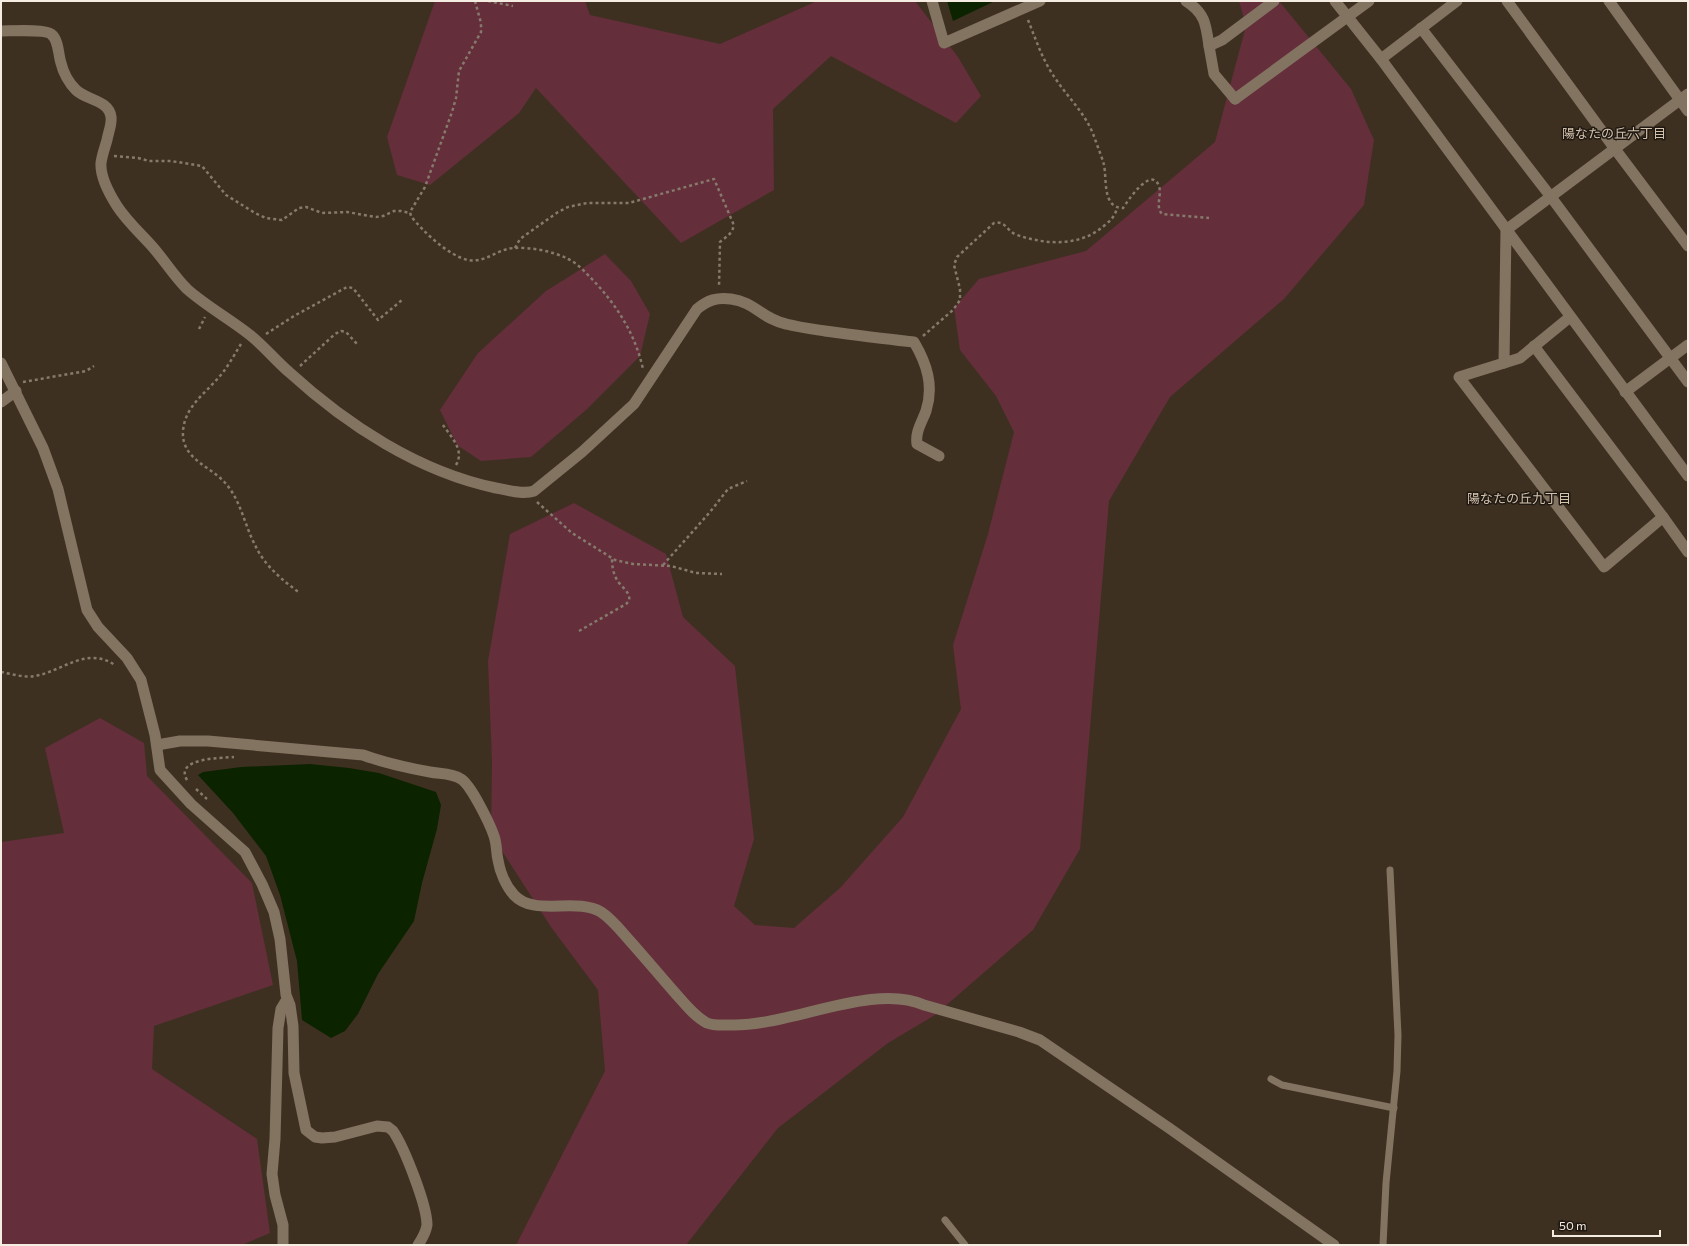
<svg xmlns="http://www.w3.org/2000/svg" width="1689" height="1246" font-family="Commissioner,'Noto Sans JP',sans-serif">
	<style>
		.green { fill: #642e3b }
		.water { fill: #0c2300 }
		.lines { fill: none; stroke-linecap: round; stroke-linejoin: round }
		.path { stroke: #867a6c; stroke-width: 2.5; stroke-dasharray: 3 3; stroke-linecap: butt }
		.service { stroke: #837361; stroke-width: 7 }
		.minor { stroke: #837361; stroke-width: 11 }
		.tertiary { stroke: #837361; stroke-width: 11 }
		.labels { text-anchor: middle; stroke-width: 3; stroke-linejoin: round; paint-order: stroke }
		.neighbourhood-label { font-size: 13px; fill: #d3c2ae; stroke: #201912 }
	</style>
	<rect width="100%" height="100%" fill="#3e3020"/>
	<g class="green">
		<path d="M 435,1 L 585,1 L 590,15 L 720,44 L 817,1 L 915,1 L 958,57 L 981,96 L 956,123 L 831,56 L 773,109 L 774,190 L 681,243 L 536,88 L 519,113 L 430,185 L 397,175 L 387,137 Z"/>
		<path d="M 1239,1 L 1279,1 L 1351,89 L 1374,140 L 1364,205 L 1284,299 L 1170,397 L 1109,501 L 1080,849 L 1033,930 L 935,1015 L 888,1043 L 778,1128 L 686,1245 L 516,1245 L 605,1071 L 598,990 L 551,927 L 491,834 L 492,762 L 488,661 L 510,534 L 574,503 L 666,554 L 683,617 L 735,666 L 754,839 L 734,906 L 755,925 L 794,928 L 840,888 L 903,817 L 961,709 L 953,645 L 988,534 L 1014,432 L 996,396 L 960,350 L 954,308 L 979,279 L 1086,251 L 1215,142 L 1246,26 Z"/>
		<path d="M 605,254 L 631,281 L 650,314 L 640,356 L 586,410 L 531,457 L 481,461 L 457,445 L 440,410 L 478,353 L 546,291 Z"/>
		<path d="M 100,718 L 144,743 L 147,776 L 252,883 L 273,985 L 154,1026 L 152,1069 L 257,1139 L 270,1233 L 242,1245 L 1,1245 L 1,842 L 64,833 L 45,748 Z"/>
	</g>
	<g class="water">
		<path d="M 947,1 L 995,1 L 953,21 Z"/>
		<path d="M 310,764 L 349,768 L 379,773 L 436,792 L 441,805 L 437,829 L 422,883 L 414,921 L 378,974 L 358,1014 L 345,1031 L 331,1038 L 302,1020 L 297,961 L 280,895 L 266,856 L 233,813 L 198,775 L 203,772 L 241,767 Z"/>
	</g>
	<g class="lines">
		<g class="path">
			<path d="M 475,1 L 481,23 L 481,32 L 459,71 L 456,98 L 452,112 L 425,187 L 410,212 L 411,216 C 422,231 449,256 468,260 C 486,263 497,249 514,248 C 530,247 553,251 568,259 C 577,263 584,271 591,278 C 616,304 635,333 643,369"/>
			<path d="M 488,1 L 513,6"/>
			<path d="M 1028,20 C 1036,40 1043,61 1055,78 C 1069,99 1087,115 1095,139 C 1098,148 1102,157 1104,165 C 1107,179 1102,208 1123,208 C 1127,202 1151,165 1159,186 C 1162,196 1155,206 1162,214 L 1209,218"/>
			<path d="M 114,156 L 138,158 L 149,161 L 171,161 L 202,166 L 226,195 L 255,213 L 266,218 L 282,220 L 299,208 L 306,207 L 322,213 L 347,212 L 376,217 L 383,216 L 394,211 L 401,211 L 410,213"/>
			<path d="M 515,248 L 520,239 L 558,212 L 568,207 L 587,203 L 629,203 L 714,179 L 733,223 C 735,232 727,236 720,242 L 719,287"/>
			<path d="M 199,329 L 205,317"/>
			<path d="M 266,334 L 294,316 L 347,287 L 353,288 L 378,320 L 402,300"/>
			<path d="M 923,336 L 953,310 L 960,300 L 960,289 L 954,265 L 957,257 L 994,223 C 1006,220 1007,232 1017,235 C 1047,245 1080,247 1105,225 C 1111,220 1115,216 1117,208"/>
			<path d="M 241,344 C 234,355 228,367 219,377 C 205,394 185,406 183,431 C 181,460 212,466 227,485 C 241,502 245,526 255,545 C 264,565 283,581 300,593"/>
			<path d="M 300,366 L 335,334 L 341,331 L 346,332 L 357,344"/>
			<path d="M 23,382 L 86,371 L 94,366"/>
			<path d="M 443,425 C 451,437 465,450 456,465"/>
			<path d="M 537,502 L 572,533 L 615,560 L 633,564 L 671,566 L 696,573 L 722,574"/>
			<path d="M 663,565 L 710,512 L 728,489 L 747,481"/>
			<path d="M 579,631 L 626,604 L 629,601 C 631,592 621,587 617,580 C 613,573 612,566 612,558"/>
			<path d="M 1,672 C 12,674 24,678 35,676 C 63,671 86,646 115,665"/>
			<path d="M 187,780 C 174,758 221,758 234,757"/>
			<path d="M 196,789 L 207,799"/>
		</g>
		<g class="service">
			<path d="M 1271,1079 L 1282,1085 L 1394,1108"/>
			<path d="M 945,1220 L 965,1245"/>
			<path d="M 1383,1245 L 1386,1183 L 1397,1071 L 1398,1035 L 1390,870"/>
		</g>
		<g class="minor">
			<path d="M 932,1 L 944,43 L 1040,1"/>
			<path d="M 1186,1 C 1205,13 1206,24 1209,46 L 1222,40 L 1274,1"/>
			<path d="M 1335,1 L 1381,59 L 1688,476"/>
			<path d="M 1507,1 L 1615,149 L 1688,246"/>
			<path d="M 1609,1 L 1688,111"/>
			<path d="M 1421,28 L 1551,197 L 1688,382"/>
			<path d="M 1,31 C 11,31 45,29 51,34 C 59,40 58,54 61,63 C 63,72 69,83 76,90 C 86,100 109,100 111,117 C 112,125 108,133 107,140 C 105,147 102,155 101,163 C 100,177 110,195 117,206 C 126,220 139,232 150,244 C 163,258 173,275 187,289 C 206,306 230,319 250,335 C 264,346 275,360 289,372 C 347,425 419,472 496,488 C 508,490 523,495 534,491 L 582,452 L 634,404 L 697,309 C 708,300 717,297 731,299 C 755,302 762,319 786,324 C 798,327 812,329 825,331 C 855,335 884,339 914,342 C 927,364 934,386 926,411 C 922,422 915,432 917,444 L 939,456"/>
			<path d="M 1209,46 L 1214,74 L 1235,99"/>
			<path d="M 1381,59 L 1457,1"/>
			<path d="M 1688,94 L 1506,230 L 1504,363 L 1459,377 L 1604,567 L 1663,517 L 1688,552"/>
			<path d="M 1534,346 L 1663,517"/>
			<path d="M 1,363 L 43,448 L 58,489 L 87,610 L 98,627 L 127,658 L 141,680 L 155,735 L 160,770 L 191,804 L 245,852 L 262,884 L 274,912 L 280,939 L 286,995 L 290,1005 L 293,1026 L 294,1073 L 306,1130 L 315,1137 L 322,1138 L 335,1137 L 377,1126 L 388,1127 L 393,1131 C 404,1147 427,1205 427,1225 C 426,1232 422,1239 418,1245"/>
			<path d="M 1504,363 L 1520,358 L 1570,317"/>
			<path d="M 1625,392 L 1688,345"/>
			<path d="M 1,402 L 16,391"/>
			<path d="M 157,745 L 180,741 L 208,741 L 363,755 C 384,763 408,768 430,772 C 440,774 452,773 461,779 C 471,785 490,824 494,836 C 497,844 496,852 498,860 C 500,872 506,886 514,895 C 534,917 576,897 601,912 C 612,919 621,931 630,941 C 646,959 661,977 676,994 C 685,1004 695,1017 707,1023 C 714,1026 724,1025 731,1025 C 788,1027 873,982 924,1005 L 1019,1032 L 1040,1040 L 1169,1128 L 1334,1245"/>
			<path d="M 283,1245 L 283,1225 L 275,1195 L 272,1174 L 275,1139 L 278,1028 L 281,1009 L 287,999"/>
		</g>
		<path class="tertiary" d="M 1235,99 L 1369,1"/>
	</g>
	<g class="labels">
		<g class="neighbourhood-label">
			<text x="1614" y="138">陽なたの丘六丁目</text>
			<text x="1519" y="503">陽なたの丘九丁目</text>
		</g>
	</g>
	<rect width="1689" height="1246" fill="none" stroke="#f5ece2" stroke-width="4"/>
	<path d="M1553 1230v6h107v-6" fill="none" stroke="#f5ece2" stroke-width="2"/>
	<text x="1559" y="1230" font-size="12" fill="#f5ece2" stroke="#201912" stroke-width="3" paint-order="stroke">50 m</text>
</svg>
